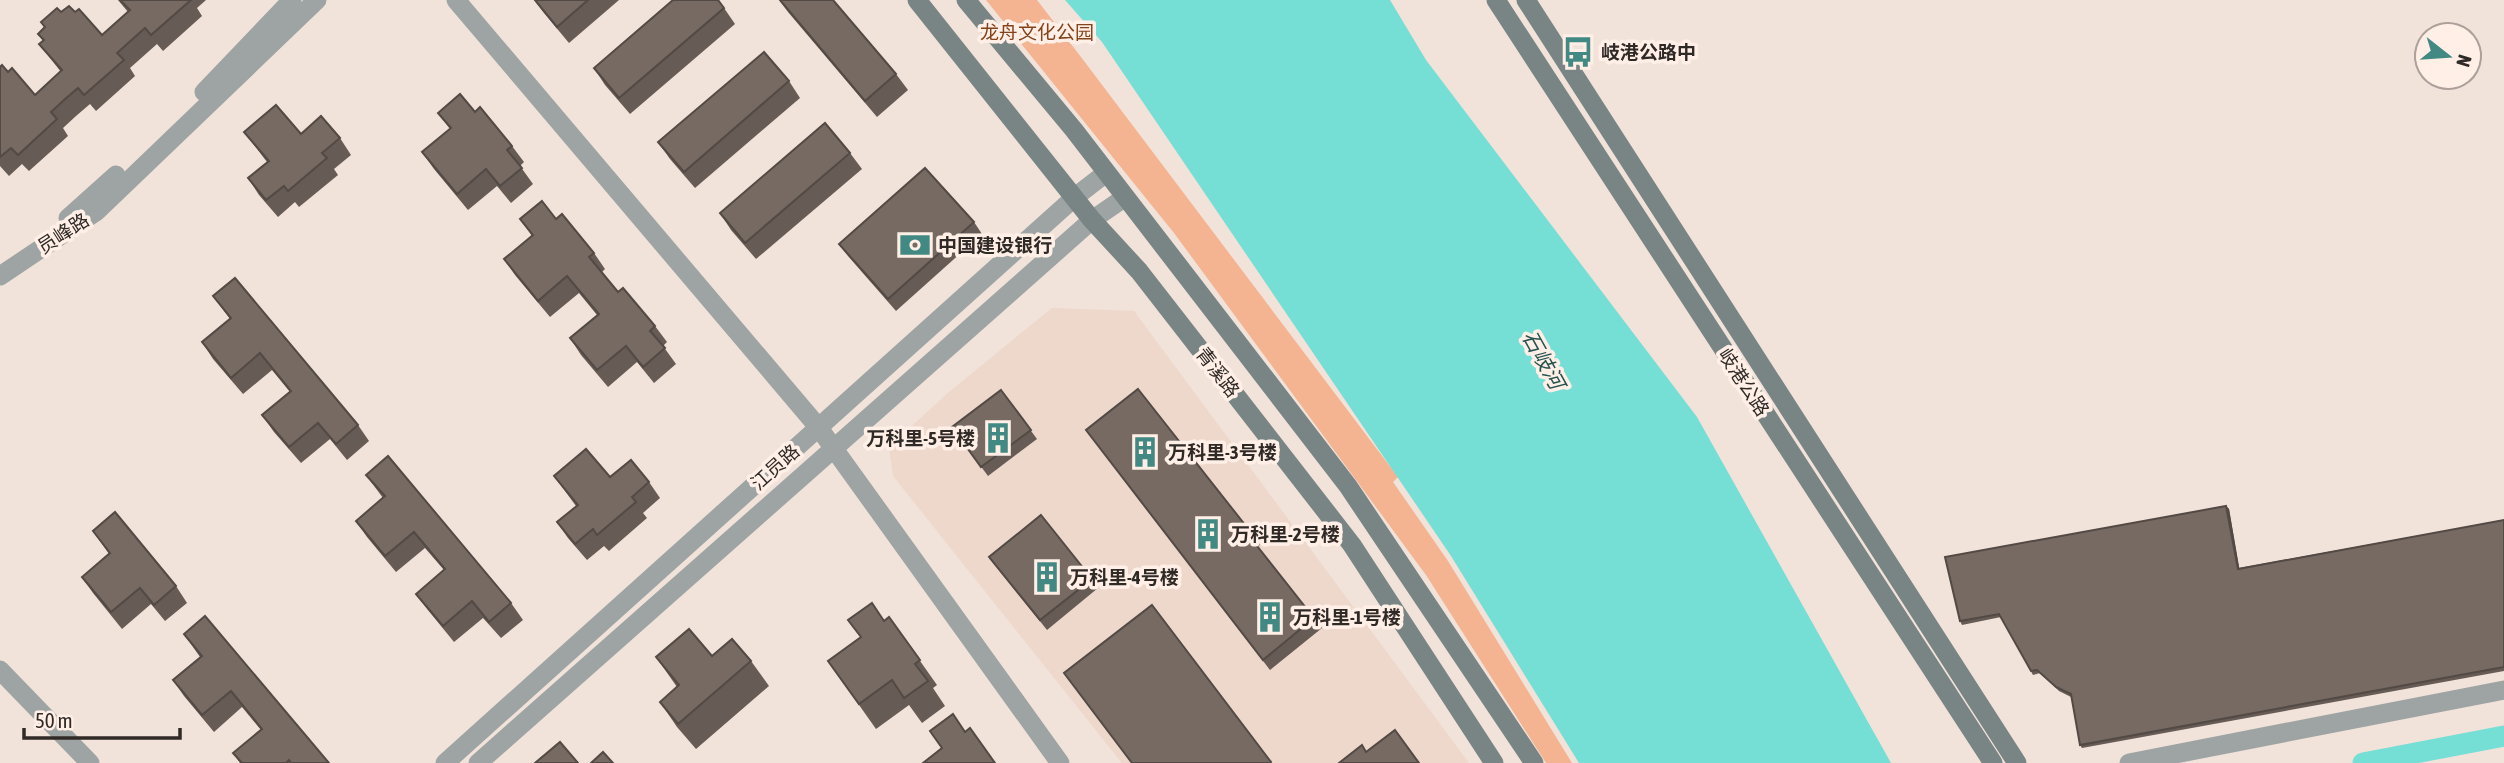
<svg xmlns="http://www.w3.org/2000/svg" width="2504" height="763" font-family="'Asap Condensed','Noto Sans SC',sans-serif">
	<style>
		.built { fill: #eed7cb }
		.green { fill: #f4b491 }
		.water { fill: #75ded5 }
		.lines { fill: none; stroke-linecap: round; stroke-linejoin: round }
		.canal { stroke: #75ded5; stroke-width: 21 }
		.minor { stroke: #9da4a3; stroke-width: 19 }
		.secondary { stroke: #798584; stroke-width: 19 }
		.wall { fill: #665b55 }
		.shaded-wall { fill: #534a45 }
		.building { fill: #776a63; stroke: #534a45; stroke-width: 2 }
		.labels { text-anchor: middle; stroke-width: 7; stroke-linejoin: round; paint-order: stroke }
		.park-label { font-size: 19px; fill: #84431a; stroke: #ffefe7 }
		.poi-label { font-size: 19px; font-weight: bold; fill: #302a27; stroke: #ffefe7; text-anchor: start }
		.street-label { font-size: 19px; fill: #302a27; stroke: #ffefe7 }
		.water-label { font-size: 21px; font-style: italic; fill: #25534f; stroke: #ffefe7 }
	</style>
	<rect width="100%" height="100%" fill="#f1e2da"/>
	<path class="built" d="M 1052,308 L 1134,311 L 1469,763 L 1122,763 L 893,476 L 889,447 L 949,392 Z"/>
	<path class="green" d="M 986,0 L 1037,0 L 1081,57 L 1398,477 L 1393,482 L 1448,561 L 1572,763 L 1546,763 L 1426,575 L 1174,233 Z"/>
	<path class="water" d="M 1065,0 L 1390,0 L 1426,60 L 1697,417 L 1891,763 L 1579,763 L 1451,556 L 1102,42 Z"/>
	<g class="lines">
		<path class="canal" d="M 2363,763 L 2504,736"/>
		<g class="minor">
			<path d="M 456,0 L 819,428 L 1060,763"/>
			<path d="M 204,92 L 292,0"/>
			<path d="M 68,218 L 116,175"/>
			<path d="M 0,276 L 97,211 L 317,0"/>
			<path d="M 0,670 L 90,763"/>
			<path d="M 445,763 L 1075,197 L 1106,173"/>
			<path d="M 478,763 L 1092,220 L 1124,198"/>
			<path d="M 2129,763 L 2504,690"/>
		</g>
		<g class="secondary">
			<path d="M 917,0 L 1092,220 L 1139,271 L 1352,545 L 1494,763"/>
			<path d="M 966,0 L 1074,130 L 1348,486 L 1534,763"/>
			<path d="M 1496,0 L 1993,763"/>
			<path d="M 1526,0 L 2017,763"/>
		</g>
	</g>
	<g class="wall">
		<path d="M 118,0 L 206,0 L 197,8 L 202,16 L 163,51 L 157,44 L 130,68 L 135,76 L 96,111 L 90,104 L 76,116 L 63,128 L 68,136 L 29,171 L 22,164 L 9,176 L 0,166 L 0,67 L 35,95 L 61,72 L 39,44 L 43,41 L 38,34 L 44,27 L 41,22 L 61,12 L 75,12 L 102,35 L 128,12 Z"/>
		<path d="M 534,0 L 619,0 L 569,43 L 544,13 Z"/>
		<path d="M 779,0 L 896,74 L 908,90 L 877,117 L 788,12 Z"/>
		<path d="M 724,8 L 735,24 L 630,114 L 605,85 L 594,68 Z"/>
		<path d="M 789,81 L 800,98 L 695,188 L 670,159 L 658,142 Z"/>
		<path d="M 475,112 L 512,146 L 524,162 L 520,166 L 533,184 L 511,203 L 497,186 L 468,210 L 434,169 L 422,152 L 450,129 L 438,113 Z"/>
		<path d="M 244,132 L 301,134 L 340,138 L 351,155 L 334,169 L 338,175 L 299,207 L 295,202 L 278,217 L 259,195 L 248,178 L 267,162 Z"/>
		<path d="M 850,153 L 862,169 L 756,259 L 731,230 L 720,213 Z"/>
		<path d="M 520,219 L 556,219 L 594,253 L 605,269 L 602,272 L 618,292 L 655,326 L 667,342 L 663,346 L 676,364 L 654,383 L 637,362 L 608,387 L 581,355 L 570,338 L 597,315 L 579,293 L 550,317 L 515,275 L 504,259 L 532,236 Z"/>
		<path d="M 974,222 L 982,234 L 896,311 L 848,256 L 839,244 Z"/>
		<path d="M 213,296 L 358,425 L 369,441 L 347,460 L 330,439 L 301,463 L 274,432 L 262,415 L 290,392 L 272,370 L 243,394 L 213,359 L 202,342 L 230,319 Z"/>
		<path d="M 1001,390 L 1037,439 L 988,476 L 952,427 Z"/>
		<path d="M 1086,430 L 1253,535 L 1260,545 L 1257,547 L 1322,628 L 1270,670 Z"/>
		<path d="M 366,475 L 511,603 L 523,620 L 501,638 L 483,618 L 454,642 L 428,610 L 416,594 L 444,570 L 425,548 L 396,572 L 367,537 L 356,521 L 383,498 Z"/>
		<path d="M 554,476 L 610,477 L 649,482 L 660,498 L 643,513 L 647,518 L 609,551 L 604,546 L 587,560 L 568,538 L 557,522 L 576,506 Z"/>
		<path d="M 2226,506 L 2229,509 L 2239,568 L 2504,520 L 2504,671 L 2082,748 L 2080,745 L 2071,697 L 2059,691 L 2040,673 L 2033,675 L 2001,617 L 1962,625 L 1960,621 Z"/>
		<path d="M 93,531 L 176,586 L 187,603 L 165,621 L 151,604 L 122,629 L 93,593 L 82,577 L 109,554 Z"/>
		<path d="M 989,557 L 1092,579 L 1098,588 L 1047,630 Z"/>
		<path d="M 889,617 L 937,685 L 933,688 L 945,706 L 922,723 L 909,705 L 876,729 L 828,661 Z"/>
		<path d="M 184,634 L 329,763 L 240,763 L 233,753 L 261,730 L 242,707 L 214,732 L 184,696 L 173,680 L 200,657 Z"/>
		<path d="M 712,656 L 751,661 L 769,686 L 696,749 L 677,727 L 660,702 L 677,687 L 656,657 Z"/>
	</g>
	<path class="shaded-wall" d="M 2226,506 L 2229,509 L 2240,572 L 2238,569 Z"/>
	<g class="building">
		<path d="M 120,0 L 191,0 L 151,35 L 145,28 L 117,53 L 124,60 L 84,95 L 78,88 L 64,100 L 51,112 L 57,119 L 18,155 L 11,148 L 0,157 L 0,67 L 2,65 L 8,72 L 12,68 L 35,95 L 62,70 L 39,44 L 44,40 L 38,34 L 45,27 L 41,22 L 57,8 L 61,12 L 69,6 L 75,12 L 79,9 L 102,35 L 130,10 Z"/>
		<path d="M 535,0 L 588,0 L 557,27 Z"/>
		<path d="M 673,0 L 718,0 L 724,8 L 619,98 L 594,68 Z"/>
		<path d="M 780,0 L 833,0 L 896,74 L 865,101 Z"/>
		<path d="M 764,52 L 789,81 L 684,172 L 658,142 Z"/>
		<path d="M 460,94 L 475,112 L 480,107 L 512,146 L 507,150 L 522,168 L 500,186 L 486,169 L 457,194 L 422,152 L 451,128 L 438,113 Z"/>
		<path d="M 276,105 L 301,134 L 321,116 L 340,138 L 322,153 L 327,158 L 288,191 L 284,186 L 266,200 L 248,178 L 269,161 L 244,132 Z"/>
		<path d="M 825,123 L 850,153 L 745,243 L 720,213 Z"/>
		<path d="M 925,168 L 974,222 L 888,299 L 839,244 Z"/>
		<path d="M 542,201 L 556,219 L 562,214 L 594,253 L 589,257 L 618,292 L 623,288 L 655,326 L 650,331 L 665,348 L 643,367 L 626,346 L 597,370 L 570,338 L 599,314 L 567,276 L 538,301 L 504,259 L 533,235 L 520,219 Z"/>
		<path d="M 235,278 L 358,425 L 336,444 L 318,423 L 289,447 L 262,415 L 291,391 L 260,353 L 231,378 L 202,342 L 231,318 L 213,296 Z"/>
		<path d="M 1138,389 L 1253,535 L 1250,537 L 1314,618 L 1263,660 L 1086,430 Z"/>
		<path d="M 1001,390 L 1031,430 L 981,467 L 952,427 Z"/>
		<path d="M 586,449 L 610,477 L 631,460 L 649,482 L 632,497 L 636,502 L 597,535 L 593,529 L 575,544 L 557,522 L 578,505 L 554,476 Z"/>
		<path d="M 388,456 L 511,603 L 489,622 L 472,601 L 443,626 L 416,594 L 445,569 L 414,532 L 385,556 L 356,521 L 385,496 L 366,475 Z"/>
		<path d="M 2226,506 L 2238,569 L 2504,520 L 2504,667 L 2080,745 L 2071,694 L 2056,687 L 2037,670 L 2031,671 L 1999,614 L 1960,621 L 1945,557 Z"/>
		<path d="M 115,512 L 176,586 L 154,605 L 140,588 L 111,612 L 82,577 L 110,553 L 93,531 Z"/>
		<path d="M 1041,515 L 1092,579 L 1040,620 L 989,557 Z"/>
		<path d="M 872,603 L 884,621 L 889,617 L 920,660 L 915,664 L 928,681 L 904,698 L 892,680 L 859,704 L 828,661 L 861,637 L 848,620 Z"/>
		<path d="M 1152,605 L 1271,762 L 1270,763 L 1132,763 L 1064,673 Z"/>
		<path d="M 205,616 L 329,763 L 291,763 L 289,760 L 286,763 L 242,763 L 233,753 L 262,729 L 231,691 L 202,715 L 173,680 L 202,656 L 184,634 Z"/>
		<path d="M 689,629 L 712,656 L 732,639 L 751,661 L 678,724 L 660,702 L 679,685 L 656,657 Z"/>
		<path d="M 953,714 L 965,732 L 970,728 L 995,763 L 923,763 L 942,748 L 930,731 Z"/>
		<path d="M 1395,730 L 1419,763 L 1339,763 L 1362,745 L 1366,752 Z"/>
		<path d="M 560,742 L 578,763 L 535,763 Z"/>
		<path d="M 603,752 L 613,763 L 591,763 Z"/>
	</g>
	<defs>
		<symbol id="bus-bare" viewBox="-9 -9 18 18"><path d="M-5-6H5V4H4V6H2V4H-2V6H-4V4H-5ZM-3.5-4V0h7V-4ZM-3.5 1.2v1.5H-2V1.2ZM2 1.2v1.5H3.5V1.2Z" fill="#438983" stroke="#ffefe7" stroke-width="2.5" paint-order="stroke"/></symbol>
		<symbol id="bank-bare" viewBox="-9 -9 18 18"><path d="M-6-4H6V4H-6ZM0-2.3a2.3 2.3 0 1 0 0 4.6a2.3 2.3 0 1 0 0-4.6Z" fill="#438983" stroke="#ffefe7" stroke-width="2.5" paint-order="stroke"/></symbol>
		<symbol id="building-bare" viewBox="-9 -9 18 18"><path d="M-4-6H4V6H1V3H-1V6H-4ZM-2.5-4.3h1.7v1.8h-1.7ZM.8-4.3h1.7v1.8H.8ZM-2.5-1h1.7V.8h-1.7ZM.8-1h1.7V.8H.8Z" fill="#438983" stroke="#ffefe7" stroke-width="2.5" paint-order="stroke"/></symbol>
	</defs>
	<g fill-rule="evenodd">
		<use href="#bus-bare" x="1556" y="30" width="44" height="44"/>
		<use href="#bank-bare" x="893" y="223" width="44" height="44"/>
		<use href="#building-bare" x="976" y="416" width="44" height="44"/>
		<use href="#building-bare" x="1123" y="430" width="44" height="44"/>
		<use href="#building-bare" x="1186" y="512" width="44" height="44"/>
		<use href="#building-bare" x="1025" y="555" width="44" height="44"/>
		<use href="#building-bare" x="1248" y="595" width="44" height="44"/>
	</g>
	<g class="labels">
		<g class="park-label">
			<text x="1037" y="39">龙舟文化公园</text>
		</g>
		<g class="poi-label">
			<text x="1601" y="59">岐港公路中</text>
			<text x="938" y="252">中国建设银行</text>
			<text x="975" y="445" text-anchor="end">万科里-5号楼</text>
			<text x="1168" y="459">万科里-3号楼</text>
			<text x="1231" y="541">万科里-2号楼</text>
			<text x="1070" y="584">万科里-4号楼</text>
			<text x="1293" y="624">万科里-1号楼</text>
		</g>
		<g class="street-label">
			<text transform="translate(63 233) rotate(-33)" y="7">员峰路</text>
			<text transform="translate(1218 372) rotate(52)" y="7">青溪路</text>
			<text transform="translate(1744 382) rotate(57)" y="7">岐港公路</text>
			<text transform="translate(775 467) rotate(-42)" y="7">江员路</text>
		</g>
		<g class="water-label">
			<text transform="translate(1543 360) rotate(61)" y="7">石岐河</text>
		</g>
	</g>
	<g transform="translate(2448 56) rotate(107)"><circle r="33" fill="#ffefe7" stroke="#aca09a" stroke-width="2"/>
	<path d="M0-5L12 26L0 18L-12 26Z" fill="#438983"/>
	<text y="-10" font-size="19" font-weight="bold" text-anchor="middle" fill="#302a27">N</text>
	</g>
	<path d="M24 728v10h156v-10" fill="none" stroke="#302a27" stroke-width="3.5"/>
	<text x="35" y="728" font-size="21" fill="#302a27" stroke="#ffefe7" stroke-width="5" paint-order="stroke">50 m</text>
</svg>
